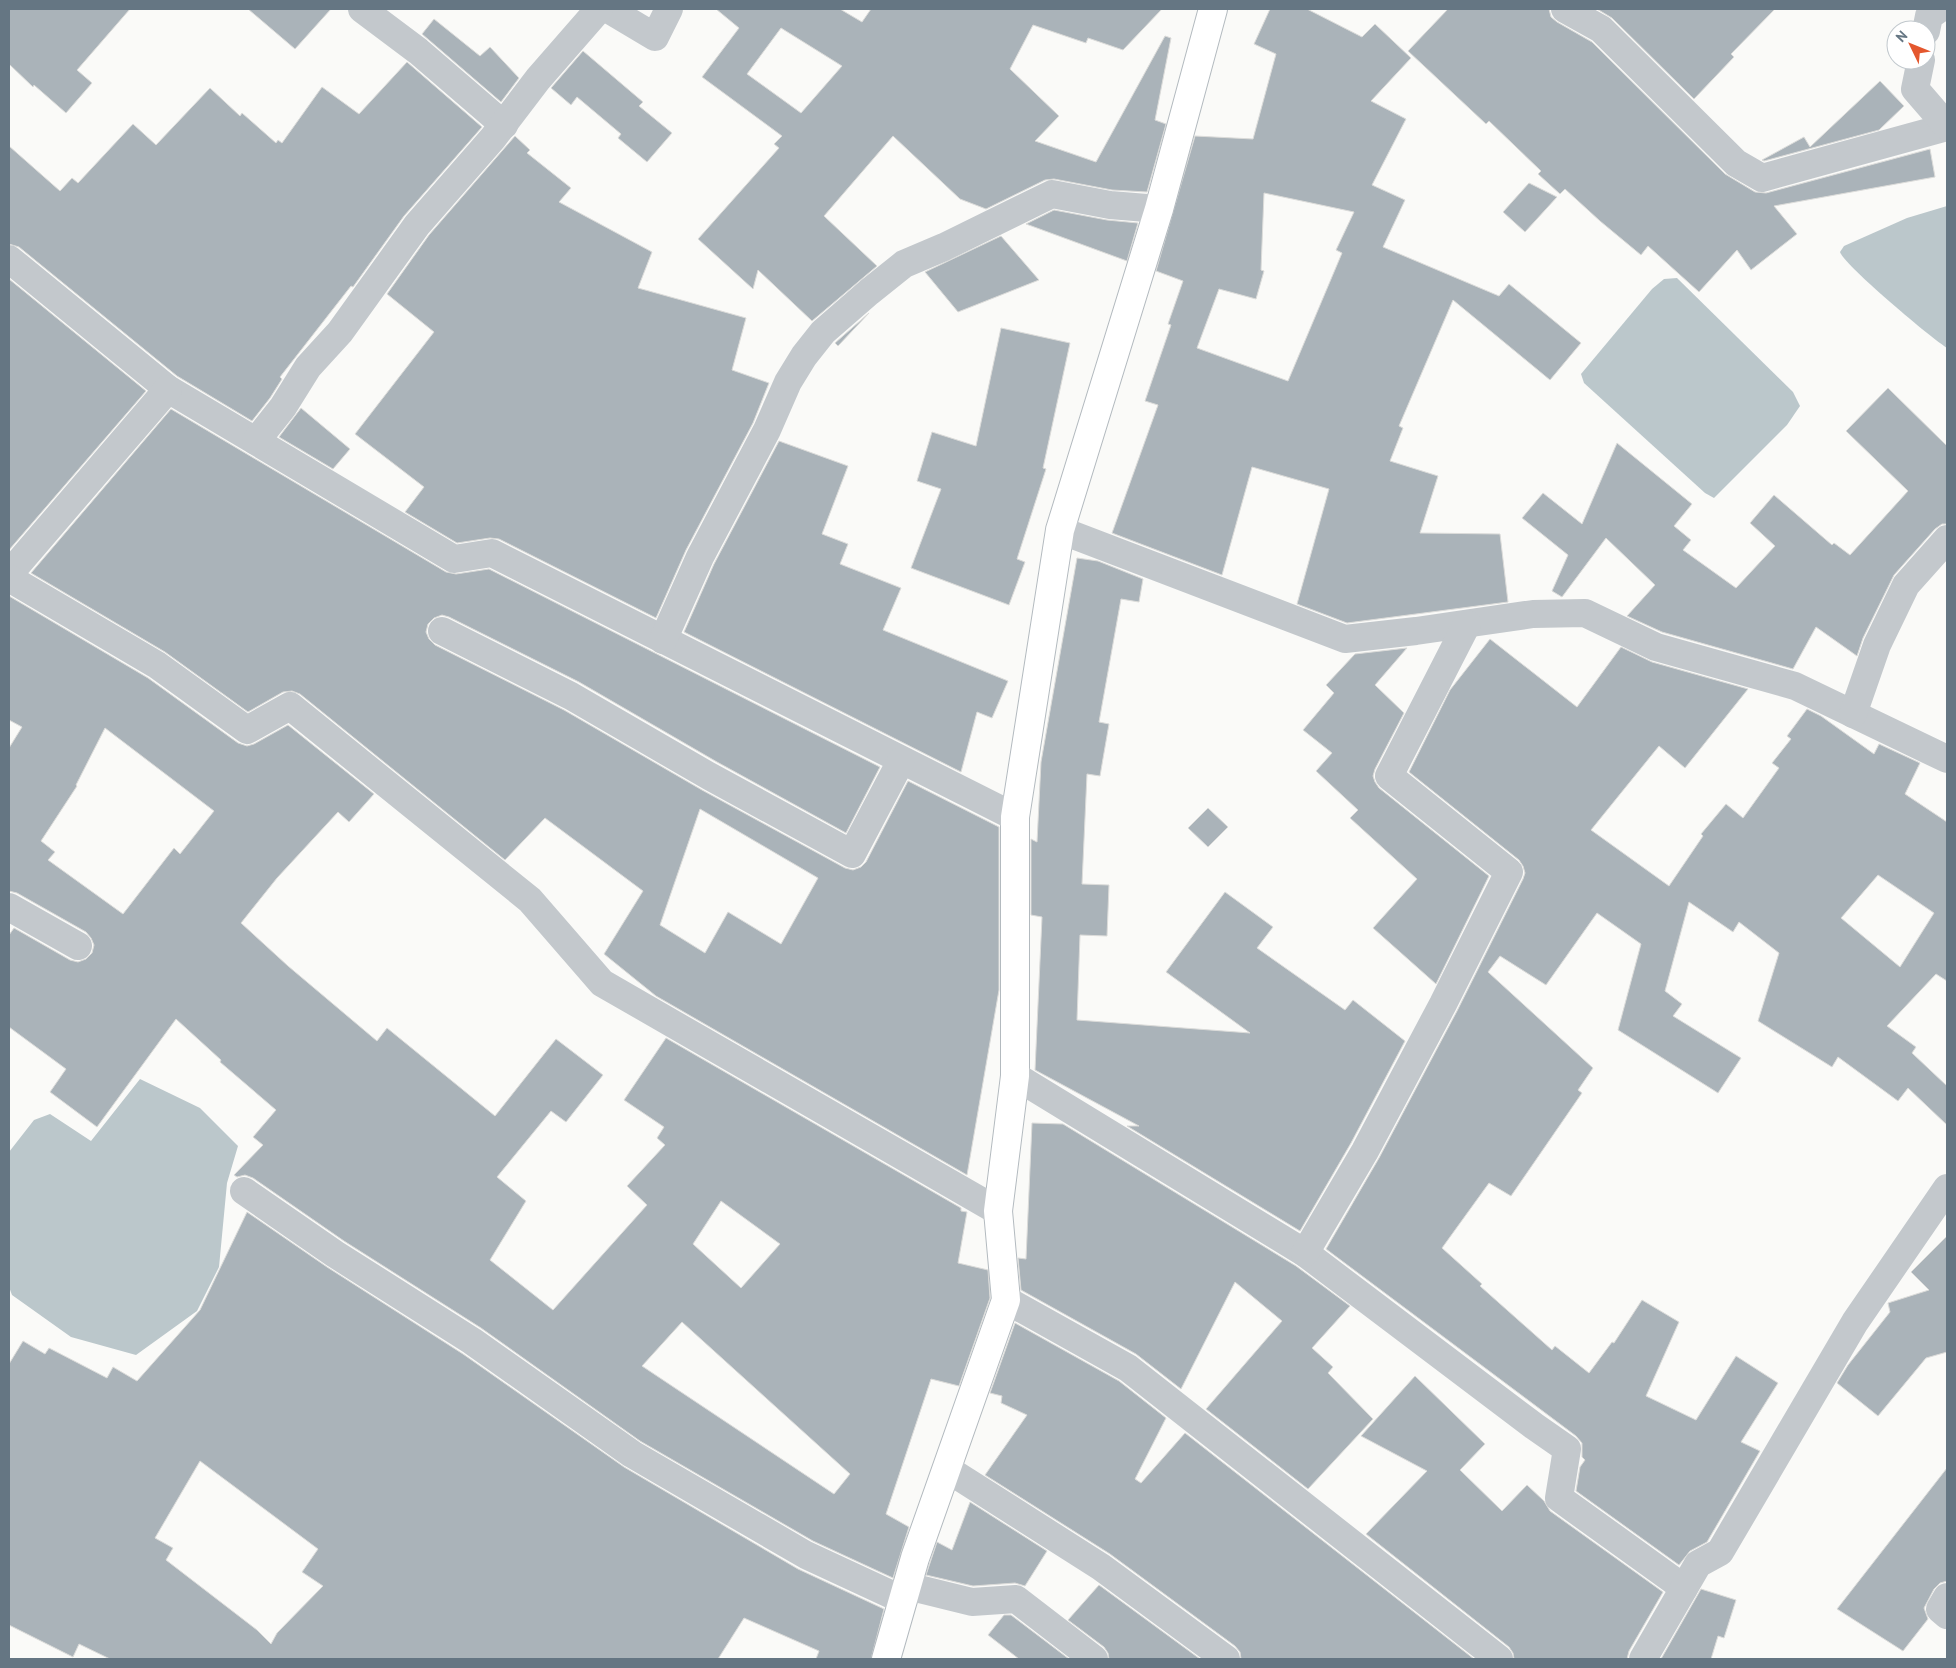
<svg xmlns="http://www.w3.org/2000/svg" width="1956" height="1668" font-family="'PT Sans',sans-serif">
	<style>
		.water { fill: #bbc7cb }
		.building { fill: #aab3b9; stroke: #dcdcda; fill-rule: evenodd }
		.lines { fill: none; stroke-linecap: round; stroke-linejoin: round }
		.secondary-casing { stroke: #b3babf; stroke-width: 30 }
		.minor { stroke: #c3c8cc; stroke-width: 28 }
		.secondary { stroke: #fff; stroke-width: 28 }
	</style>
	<rect width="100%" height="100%" fill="#fafaf8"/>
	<g class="water">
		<path d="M 1947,206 L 1947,348 C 1931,338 1844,265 1840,252 L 1844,246 L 1907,218 Z"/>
		<path d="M 1677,278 L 1793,392 L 1800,406 L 1787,425 L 1714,498 L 1705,493 L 1584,383 L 1581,374 L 1652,289 L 1664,279 Z"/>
		<path d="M 140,1079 L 200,1108 L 238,1146 L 227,1183 L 219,1267 L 197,1311 L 136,1355 L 71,1337 L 12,1295 L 9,1287 L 9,1152 L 34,1120 L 50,1114 L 91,1141 Z"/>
	</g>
	<g class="building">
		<path d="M 9,9 L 130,9 L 77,70 L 92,83 L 66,113 L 34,85 L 33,87 L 9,64 Z"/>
		<path d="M 248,9 L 331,9 L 295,49 Z"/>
		<path d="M 716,9 L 840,9 L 862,22 L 871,9 L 1162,9 L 1123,50 L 1088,38 L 1086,43 L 1033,25 L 1010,69 L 1059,116 L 1035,141 L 1096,162 L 1165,36 L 1171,38 L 1155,120 L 1166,124 L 1147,192 L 1112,190 L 1054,179 L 1045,180 L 986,209 L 960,199 L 893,136 L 824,216 L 877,266 L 812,321 L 758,270 L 753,289 L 698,239 L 779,148 L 774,144 L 782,136 L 702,77 L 739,28 ZM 781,28 L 842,66 L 801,113 L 747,74 Z"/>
		<path d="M 1270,9 L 1307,9 L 1362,37 L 1375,24 L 1411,58 L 1371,101 L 1406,119 L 1372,185 L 1405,200 L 1383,247 L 1499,296 L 1509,284 L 1581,343 L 1550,380 L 1453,300 L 1399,426 L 1403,428 L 1390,461 L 1438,476 L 1420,533 L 1500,534 L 1508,602 L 1347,623 L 1297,604 L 1329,489 L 1252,467 L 1222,575 L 1112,533 L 1158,405 L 1145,401 L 1171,325 L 1168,324 L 1183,281 L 1156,271 L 1195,136 L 1253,139 L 1276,54 L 1254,44 ZM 1264,193 L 1354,212 L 1336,250 L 1342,253 L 1288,381 L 1197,348 L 1219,289 L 1256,299 L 1264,271 L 1261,270 Z"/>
		<path d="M 1448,9 L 1549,9 L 1551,17 L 1557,22 L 1592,42 L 1725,174 L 1755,192 L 1766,193 L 1930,149 L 1935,177 L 1774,206 L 1797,234 L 1751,270 L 1737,250 L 1699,292 L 1648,246 L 1641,255 L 1600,221 L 1565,189 L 1560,194 L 1538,174 L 1541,171 L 1489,121 L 1486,124 L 1408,51 Z"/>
		<path d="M 1597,9 L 1775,9 L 1731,54 L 1734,57 L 1694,99 L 1612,18 Z"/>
		<path d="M 434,19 L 480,56 L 490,47 L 519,78 L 501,102 L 422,34 Z"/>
		<path d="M 583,51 L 643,102 L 639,106 L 672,133 L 647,162 L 618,138 L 621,134 L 577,97 L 571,105 L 551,88 Z"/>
		<path d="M 407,62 L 482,127 L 404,216 L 353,287 L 351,286 L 280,377 L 282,379 L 270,398 L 252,421 L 177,376 L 19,247 L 9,244 L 9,146 L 60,191 L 72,178 L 78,183 L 133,124 L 156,145 L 210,88 L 240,116 L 242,113 L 276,143 L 278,140 L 282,143 L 322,87 L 359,114 Z"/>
		<path d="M 1880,81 L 1904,106 L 1879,130 L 1764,161 L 1762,160 L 1804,137 L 1810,147 Z"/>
		<path d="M 515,136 L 530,150 L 527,153 L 571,188 L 559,202 L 652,252 L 638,288 L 746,318 L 732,370 L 769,383 L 753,423 L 686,550 L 656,618 L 499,539 L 490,538 L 457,543 L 405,512 L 424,487 L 355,434 L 434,332 L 387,294 L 429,235 Z"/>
		<path d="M 1529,183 L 1557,197 L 1525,232 L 1503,212 Z"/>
		<path d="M 1054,210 L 1107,220 L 1138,223 L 1127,261 L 1026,224 Z"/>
		<path d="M 1001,236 L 1039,280 L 958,312 L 925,272 Z"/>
		<path d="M 9,279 L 146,391 L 9,550 Z"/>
		<path d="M 869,313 L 838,346 L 835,343 Z"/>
		<path d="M 1001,328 L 1070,343 L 1043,468 L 1046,469 L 1017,559 L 1025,562 L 1009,605 L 911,568 L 941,489 L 917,481 L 932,432 L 976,446 Z"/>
		<path d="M 1888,388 L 1947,446 L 1947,524 L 1942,524 L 1935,529 L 1894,575 L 1863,638 L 1857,656 L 1816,627 L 1793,669 L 1662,632 L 1627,616 L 1655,585 L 1606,538 L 1562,597 L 1552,591 L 1568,555 L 1522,518 L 1543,493 L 1582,524 L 1617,443 L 1692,504 L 1674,526 L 1691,540 L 1683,550 L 1736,588 L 1775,546 L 1750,523 L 1774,495 L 1832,545 L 1834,543 L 1850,555 L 1908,491 L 1846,431 Z"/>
		<path d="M 301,408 L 350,449 L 333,469 L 279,437 Z"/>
		<path d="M 171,409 L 446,572 L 456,574 L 489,569 L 880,767 L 846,833 L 717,762 L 579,682 L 449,617 L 442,615 L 434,618 L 428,624 L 426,632 L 429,639 L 435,645 L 564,710 L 702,790 L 845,868 L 853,870 L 861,867 L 866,862 L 908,781 L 999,827 L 999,990 L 967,1175 L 656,996 L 604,954 L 643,891 L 545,818 L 505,860 L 300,694 L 292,691 L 283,692 L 248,712 L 165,652 L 31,573 ZM 700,809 L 818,878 L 781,944 L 728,912 L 705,953 L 660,925 Z"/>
		<path d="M 779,441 L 848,466 L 822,534 L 848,544 L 840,564 L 901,588 L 883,630 L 1008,681 L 992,718 L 977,712 L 961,772 L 684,632 L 714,564 Z"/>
		<path d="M 1077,558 L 1098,561 L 1143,579 L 1139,602 L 1121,599 L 1099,722 L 1109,724 L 1100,776 L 1087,774 L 1082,884 L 1109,885 L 1107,936 L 1080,935 L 1077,1020 L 1250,1033 L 1166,972 L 1225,892 L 1273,927 L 1257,948 L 1345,1010 L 1353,1000 L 1405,1041 L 1351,1143 L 1300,1231 L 1127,1126 L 1139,1126 L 1035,1070 L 1042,917 L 1031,915 L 1031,839 L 1037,842 L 1041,762 Z"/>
		<path d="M 9,596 L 148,678 L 238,743 L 247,746 L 254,744 L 288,725 L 374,794 L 349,822 L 338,812 L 277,878 L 241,923 L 288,966 L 377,1041 L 387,1028 L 495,1116 L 556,1039 L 603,1075 L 566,1122 L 551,1111 L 497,1177 L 526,1201 L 490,1260 L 553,1310 L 647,1205 L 627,1186 L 665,1145 L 657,1138 L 664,1127 L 624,1100 L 666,1038 L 961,1208 L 961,1211 L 967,1212 L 958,1263 L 988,1270 L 990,1298 L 959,1386 L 931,1379 L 886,1514 L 909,1527 L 893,1578 L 813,1541 L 640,1441 L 481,1328 L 344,1241 L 253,1178 L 245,1175 L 237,1177 L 234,1175 L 263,1145 L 253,1137 L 276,1110 L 220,1062 L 221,1060 L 176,1019 L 97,1127 L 50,1092 L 66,1069 L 9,1027 L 9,935 L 14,928 L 70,960 L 78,962 L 86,959 L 92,953 L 94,945 L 91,938 L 86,932 L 17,893 L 9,891 L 9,748 L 22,727 L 9,720 ZM 105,728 L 214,811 L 180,854 L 174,848 L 123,914 L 48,860 L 55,852 L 41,841 L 77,786 L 76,785 ZM 721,1201 L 780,1244 L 741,1288 L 693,1244 ZM 682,1322 L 850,1474 L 834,1494 L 642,1366 Z"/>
		<path d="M 1490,639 L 1577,707 L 1621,647 L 1652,662 L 1748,689 L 1685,768 L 1659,746 L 1591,830 L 1669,886 L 1703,836 L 1701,834 L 1726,804 L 1743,818 L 1779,768 L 1772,763 L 1791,739 L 1787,736 L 1807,709 L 1821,716 L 1874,754 L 1879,744 L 1920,763 L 1905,794 L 1947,822 L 1947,981 L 1936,974 L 1887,1026 L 1916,1047 L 1912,1053 L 1947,1086 L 1947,1125 L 1908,1088 L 1898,1101 L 1838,1057 L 1832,1067 L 1758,1021 L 1779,953 L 1739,922 L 1733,932 L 1689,902 L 1665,991 L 1682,1004 L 1673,1016 L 1741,1058 L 1718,1093 L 1618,1030 L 1641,944 L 1597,913 L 1546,985 L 1500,956 L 1488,972 L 1593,1068 L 1578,1090 L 1582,1093 L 1511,1196 L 1489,1183 L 1442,1248 L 1482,1284 L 1480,1286 L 1552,1350 L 1555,1346 L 1589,1373 L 1612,1342 L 1614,1343 L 1642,1300 L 1679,1322 L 1646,1396 L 1696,1420 L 1736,1356 L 1778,1383 L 1741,1442 L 1760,1451 L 1707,1542 L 1690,1551 L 1679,1565 L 1576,1491 L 1580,1467 L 1585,1460 L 1582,1457 L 1582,1443 L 1576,1436 L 1326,1249 L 1379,1158 L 1457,1011 L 1523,879 L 1525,873 L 1523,866 L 1519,860 L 1409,772 L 1450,690 ZM 1878,875 L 1934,913 L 1900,967 L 1841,918 Z"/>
		<path d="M 1407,648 L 1375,685 L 1404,713 L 1375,769 L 1373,776 L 1375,782 L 1379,788 L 1489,876 L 1436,984 L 1373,928 L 1417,879 L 1350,818 L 1358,810 L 1316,771 L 1332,753 L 1303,730 L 1334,693 L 1326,685 L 1355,654 Z"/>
		<path d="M 1208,808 L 1228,827 L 1208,847 L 1188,828 Z"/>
		<path d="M 1032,1123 L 1063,1124 L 1296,1266 L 1350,1306 L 1312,1348 L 1333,1367 L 1328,1373 L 1373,1419 L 1308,1489 L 1206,1409 L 1282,1321 L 1235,1282 L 1181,1389 L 1136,1354 L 1021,1290 L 1018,1258 L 1026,1259 Z"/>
		<path d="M 247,1212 L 327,1267 L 463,1354 L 624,1467 L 798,1569 L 884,1609 L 871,1659 L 816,1659 L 819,1651 L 744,1618 L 718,1659 L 110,1659 L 79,1644 L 73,1657 L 9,1625 L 9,1364 L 23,1341 L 45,1354 L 49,1348 L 107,1378 L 113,1367 L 137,1381 L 200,1310 ZM 200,1461 L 318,1549 L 302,1572 L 323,1586 L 277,1633 L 271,1644 L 257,1630 L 166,1560 L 173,1548 L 155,1538 Z"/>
		<path d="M 1947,1236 L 1947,1352 L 1926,1358 L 1878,1416 L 1837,1383 L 1848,1365 L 1890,1312 L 1888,1303 L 1929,1290 L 1911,1272 Z"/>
		<path d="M 1015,1323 L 1119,1381 L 1166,1418 L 1135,1479 L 1141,1483 L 1185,1433 L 1474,1659 L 1241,1659 L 1240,1652 L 1235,1646 L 1110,1554 L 985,1475 L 1027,1415 L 1001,1403 L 1002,1396 L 990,1393 Z"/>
		<path d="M 1415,1376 L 1485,1444 L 1460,1470 L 1502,1511 L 1527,1485 L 1544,1501 L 1550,1511 L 1663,1592 L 1629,1651 L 1627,1659 L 1514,1659 L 1513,1653 L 1509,1647 L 1366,1534 L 1427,1471 L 1361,1436 Z"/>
		<path d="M 1947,1468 L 1947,1581 L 1940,1583 L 1934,1589 L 1924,1608 L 1928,1619 L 1903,1651 L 1837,1609 Z"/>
		<path d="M 970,1502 L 1047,1551 L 1025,1586 L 1015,1583 L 973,1586 L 926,1575 L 937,1542 L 952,1550 Z"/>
		<path d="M 1099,1585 L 1200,1659 L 1109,1659 L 1108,1653 L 1104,1647 L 1068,1620 Z"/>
		<path d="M 1701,1589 L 1736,1600 L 1724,1638 L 1718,1636 L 1711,1659 L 1661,1659 Z"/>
		<path d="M 1004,1615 L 1011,1615 L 1069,1659 L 1019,1659 L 988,1635 Z"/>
	</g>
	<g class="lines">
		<defs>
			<path id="secondary" d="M 886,1659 L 915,1558 L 1006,1300 L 998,1211 L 1015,1076 L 1015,817 L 1060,530 L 1159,209 L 1213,9"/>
		</defs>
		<use href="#secondary" class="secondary-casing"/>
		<g class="minor">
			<path d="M 362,9 L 418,51 L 504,125"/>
			<path d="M 608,9 L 655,37 L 669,9"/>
			<path d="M 1565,9 L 1601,29 L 1736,163 L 1762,178 L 1947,127"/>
			<path d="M 1926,31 L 1929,16 L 1939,9"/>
			<path d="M 1921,60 L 1915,89 L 1947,126"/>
			<path d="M 9,259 L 168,389 L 454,559 L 492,553 L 1015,817"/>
			<path d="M 256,441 L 283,407 L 308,367 L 340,332 L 417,225 L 493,138 L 538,79 L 599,9"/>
			<path d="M 1060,530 L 1345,639 L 1416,631 L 1533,614 L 1585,613 L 1656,647 L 1795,686 L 1947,759"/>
			<path d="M 9,574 L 168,389"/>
			<path d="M 9,578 L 157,665 L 247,730 L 290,706 L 530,900 L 602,983 L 998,1211"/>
			<path d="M 442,631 L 571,696 L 709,776 L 852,854 L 901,761"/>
			<path d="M 663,640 L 700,557 L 767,430 L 788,382 L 804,356 L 823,332 L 869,292 L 904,264 L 944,247 L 1052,194 L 1110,205 L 1159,209"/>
			<path d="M 1853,714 L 1877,645 L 1906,585 L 1947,539"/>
			<path d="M 9,907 L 78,946"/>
			<path d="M 1015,1076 L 1305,1253 L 1534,1426 L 1567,1449 L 1559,1498 L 1684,1588"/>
			<path d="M 244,1191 L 335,1254 L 472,1341 L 632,1454 L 806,1555 L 903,1600"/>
			<path d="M 1305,1253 L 1365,1151 L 1443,1004 L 1509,872 L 1389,776 L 1467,624"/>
			<path d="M 1006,1300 L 1128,1368 L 1499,1659"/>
			<path d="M 947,1469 L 1101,1567 L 1226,1659"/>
			<path d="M 907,1586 L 972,1602 L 1016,1599 L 1094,1659"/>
			<path d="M 1947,1597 L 1940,1609 L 1947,1615"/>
			<path d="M 1643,1659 L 1698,1564 L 1720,1552 L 1855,1322 L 1947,1188"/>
		</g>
		<use href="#secondary" class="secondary"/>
	</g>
	<rect width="1956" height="1668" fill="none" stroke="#657683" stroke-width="20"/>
	<g transform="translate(1911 45) rotate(313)"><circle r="24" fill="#ffffff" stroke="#c1c8cd"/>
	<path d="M0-4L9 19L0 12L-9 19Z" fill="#e4572e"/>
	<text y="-8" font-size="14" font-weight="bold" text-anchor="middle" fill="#657683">N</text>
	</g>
</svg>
